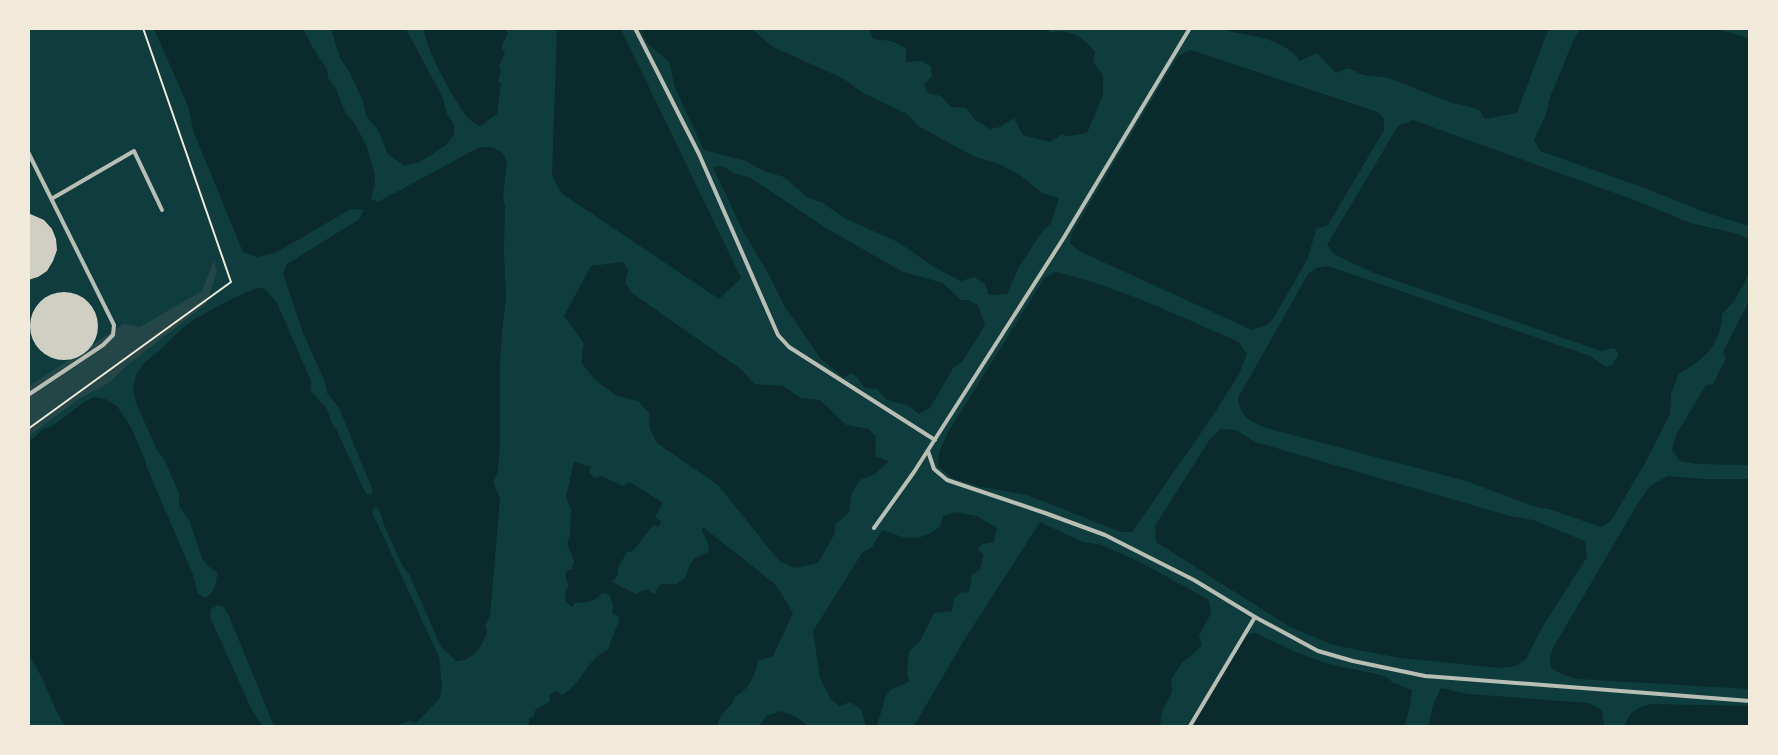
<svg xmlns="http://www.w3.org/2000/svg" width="1778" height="755" font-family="Lato,sans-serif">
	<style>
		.green { fill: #244646 }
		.water { fill: #0a2a2b }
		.building { fill: #cfcfc3 }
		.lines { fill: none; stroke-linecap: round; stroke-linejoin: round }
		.path { stroke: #f1e9da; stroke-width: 2 }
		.service { stroke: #b8beb3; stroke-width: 4 }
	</style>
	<rect width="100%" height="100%" fill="#0f3d3e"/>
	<path class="green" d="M 214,260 L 217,272 L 206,304 L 125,367 L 110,382 L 79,399 L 29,436 L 29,386 L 124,324 L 140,327 L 202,291 Z"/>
	<g class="water">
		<path d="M 424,28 L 506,29 L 508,34 L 501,46 L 505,53 L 499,66 L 501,71 L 498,81 L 501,84 L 497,114 L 480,126 C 476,124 471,121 468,118 C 457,106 422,43 424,28 Z"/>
		<path d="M 1046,28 L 1051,33 C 1068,27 1084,38 1095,52 L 1093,62 L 1103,76 L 1103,95 L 1087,133 L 1068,136 L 1061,135 L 1050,142 L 1023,135 L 1014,118 L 1000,127 L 990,129 L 975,120 L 966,108 L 951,107 L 941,96 L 928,93 L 924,85 L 932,76 L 931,66 L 922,61 L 906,62 L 906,48 L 891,41 L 873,39 L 869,29 Z"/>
		<path d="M 154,29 L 303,29 L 314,50 L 327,69 L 328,78 L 336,89 L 346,114 L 354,122 L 367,147 L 374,172 L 375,183 L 371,199 L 378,202 L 480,147 L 492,147 L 503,153 L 507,162 L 503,198 L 505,206 L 504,252 L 506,299 L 502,332 L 500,366 L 500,446 L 498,471 L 493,482 L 500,498 L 490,616 L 485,626 L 487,631 C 483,646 473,661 456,661 L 441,647 L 410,576 L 402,565 L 384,525 L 379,509 L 374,507 L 372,512 L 439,657 L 442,685 L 440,698 L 416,723 L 409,721 L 401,724 L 400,726 L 274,726 L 229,616 L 224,607 L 218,605 L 211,609 L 210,617 L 250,706 L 262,726 L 65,726 L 55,708 L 42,678 L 29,654 L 29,442 L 42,430 L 54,425 L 84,402 L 95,397 L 105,399 L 117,406 L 132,429 L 145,460 L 147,468 L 193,575 L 198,594 L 205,598 C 215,592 217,583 217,572 L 210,568 L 202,558 L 189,520 L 179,506 L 179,493 L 164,459 L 157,450 L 136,403 L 133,390 L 136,375 L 144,363 L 160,350 L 177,333 L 195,319 L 231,299 L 257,288 L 264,288 L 277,303 L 311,381 L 310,390 L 327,409 L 332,424 L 336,429 L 366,494 L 370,495 L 373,491 L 339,408 L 327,393 L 325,382 L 303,333 L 283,274 L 287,264 L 358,220 L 364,210 L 351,209 L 275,253 L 257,257 L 243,252 L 194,133 L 188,106 Z"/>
		<path d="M 331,29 L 406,29 L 442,96 L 447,114 L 454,124 L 454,135 L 446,145 L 420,162 L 404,166 L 388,154 L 378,130 L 366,116 L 363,101 L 350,73 L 340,58 Z"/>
		<path d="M 557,29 L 621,29 L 741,278 L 719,299 L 561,193 L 552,175 Z"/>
		<path d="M 640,29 L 752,29 L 773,47 L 844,79 L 863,93 L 907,114 L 918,126 L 973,156 L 999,164 L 1020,175 L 1042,193 L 1059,198 L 1051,223 L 1041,233 L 1019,267 L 1007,294 L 989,295 L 985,284 L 974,277 L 961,281 L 934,267 L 898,242 L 844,218 L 823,203 L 807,197 L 784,177 L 766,172 L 746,161 L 704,150 L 675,88 L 669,62 L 647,43 Z"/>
		<path d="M 1228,29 L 1550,29 L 1546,35 L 1517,113 L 1485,119 L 1479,110 L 1464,105 L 1452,103 L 1389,78 L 1363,75 L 1348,68 L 1336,73 L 1317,53 L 1300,61 C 1284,38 1254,37 1229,31 Z"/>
		<path d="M 1580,29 L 1717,29 L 1749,38 L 1749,226 L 1707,213 L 1642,187 L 1540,151 L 1534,140 L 1546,114 L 1549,100 L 1573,41 Z"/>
		<path d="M 1191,50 L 1378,112 L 1384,119 L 1384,130 L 1328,225 L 1316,229 L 1308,258 L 1273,319 L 1265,326 L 1252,330 L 1079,251 L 1070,243 L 1072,233 L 1178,56 Z"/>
		<path d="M 1413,120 L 1637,201 L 1690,223 L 1734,233 L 1748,238 L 1749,243 L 1749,274 L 1735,300 L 1722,314 C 1722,343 1704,361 1679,373 L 1671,394 L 1670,414 L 1645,463 L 1611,521 L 1601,527 L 1549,509 L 1536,507 L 1466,481 L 1266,428 C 1250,421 1240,417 1238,398 L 1308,274 L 1316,268 L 1328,266 L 1590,356 L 1606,367 L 1612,365 L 1619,354 L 1614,348 L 1601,351 L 1374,273 L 1335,255 L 1327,245 L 1398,126 Z"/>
		<path d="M 723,166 L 733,173 L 749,177 L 826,228 L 903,272 L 943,283 L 961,300 L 968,300 L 978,305 L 985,325 L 962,362 L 953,368 L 930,408 L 919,414 L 909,406 L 887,400 L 877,389 L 865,388 L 856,376 L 850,373 L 844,378 L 821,359 L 785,307 L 768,273 L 743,231 L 713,167 Z"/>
		<path d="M 623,262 L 628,270 L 625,283 L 632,293 L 742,370 L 754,384 L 783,386 L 801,398 L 820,400 L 846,425 L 869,429 L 876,437 L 875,456 L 889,461 L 875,474 L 860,480 L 851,495 L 849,512 L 835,525 L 835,533 L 818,563 L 795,568 L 779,561 L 718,485 L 657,443 L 650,429 L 649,413 L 638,401 L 617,396 L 595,380 L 581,362 L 584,343 L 564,316 L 591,266 Z"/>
		<path d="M 1056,272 C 1120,287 1179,316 1239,342 L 1247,354 L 1239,374 L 1212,417 L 1132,532 L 1121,532 L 1027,495 L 977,486 L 952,478 L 938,466 L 939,452 L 948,432 L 1045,277 Z"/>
		<path d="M 1749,301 L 1749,465 L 1697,464 L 1680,461 L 1672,450 L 1676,435 L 1706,385 L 1713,384 L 1726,358 L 1723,352 Z"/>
		<path d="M 1220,429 L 1236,430 L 1255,442 L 1510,516 L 1533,520 L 1585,541 L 1587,557 L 1543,626 L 1526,659 L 1516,666 L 1501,668 L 1400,658 L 1333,645 L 1290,627 L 1156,542 L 1155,526 L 1210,439 Z"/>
		<path d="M 574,462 L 591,467 L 589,472 L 594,478 L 601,476 L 623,486 L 630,482 L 663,503 L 655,517 L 661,521 L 658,527 L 653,525 L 633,551 L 627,552 L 618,568 L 618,575 L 612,582 L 636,594 L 646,589 L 654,594 L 661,584 L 676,584 L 685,578 L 690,565 L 695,558 L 708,552 L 709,545 L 702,531 L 703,527 L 776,585 L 793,613 L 773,656 L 758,661 C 756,675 747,692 734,697 L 733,702 L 720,717 L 717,726 L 529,726 L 529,718 L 533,717 L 536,709 L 550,702 L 549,696 L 556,691 L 562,695 C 582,684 587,658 609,649 L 610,643 L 619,621 L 619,617 L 612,613 L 613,606 L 610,595 L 602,593 C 596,602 586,602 575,603 L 572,607 L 566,602 L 565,592 L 569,586 L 565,576 L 567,571 L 572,569 L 574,561 L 567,544 L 570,535 L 571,509 L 566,497 Z"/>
		<path d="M 1668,476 L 1705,479 L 1749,479 L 1749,689 L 1578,679 L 1564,675 L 1551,668 L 1550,659 L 1553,648 L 1638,503 L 1650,486 Z"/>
		<path d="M 956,512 L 977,516 L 997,528 L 994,542 L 983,544 L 978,549 L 983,555 L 980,570 L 972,574 L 969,593 L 962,592 L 954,598 L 952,611 L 934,613 L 920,641 L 909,652 L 907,670 L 909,682 L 890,690 L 885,698 L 877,726 L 866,726 L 861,709 L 850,702 L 840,706 L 831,700 L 820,678 L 813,631 L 862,553 L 872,547 L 882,530 C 909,539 914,544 940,527 L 943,516 Z"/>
		<path d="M 1040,522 L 1083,542 L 1102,545 L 1142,563 L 1209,600 L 1211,613 L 1199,636 L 1202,646 L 1181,664 L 1171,680 L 1172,692 L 1162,712 L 1160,726 L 914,726 L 963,642 Z"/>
		<path d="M 1255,633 L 1298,653 L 1329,664 L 1385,676 L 1392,682 L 1412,690 L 1409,711 L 1404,726 L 1188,726 L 1240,641 L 1246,634 Z"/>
		<path d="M 1441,688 L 1468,694 L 1589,703 L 1602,710 L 1604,726 L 1428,726 L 1433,705 Z"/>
		<path d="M 1650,704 L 1749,706 L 1749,726 L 1625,726 C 1628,712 1637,708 1650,704 Z"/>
		<path d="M 781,711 L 796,717 L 808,726 L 759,726 L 766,716 Z"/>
	</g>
	<g class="building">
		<path d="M 28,213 L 44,220 L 52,229 L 56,239 L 57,250 L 53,261 L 47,271 L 38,277 L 28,280 Z"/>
		<circle cx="64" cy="326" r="34"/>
	</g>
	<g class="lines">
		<path class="path" d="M 28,429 L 231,282 L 143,28"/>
		<g class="service">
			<path d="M 635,28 L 699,154 L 778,335 L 789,347 L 935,440"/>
			<path d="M 28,152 L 114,325 L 113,335 L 103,345 L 28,395"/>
			<path d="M 53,198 L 134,151 L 162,210"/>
			<path d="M 928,451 L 934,469 L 947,480 L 1045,513 L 1105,535 L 1194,580 L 1255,617 L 1318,651 L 1353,661 L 1425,676 L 1750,701"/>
			<path d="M 874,528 L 914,472 L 1063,239 L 1190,28"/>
			<path d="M 1190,726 L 1255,617"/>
		</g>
	</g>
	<rect width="1778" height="755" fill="none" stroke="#f1e9da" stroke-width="60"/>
</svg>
